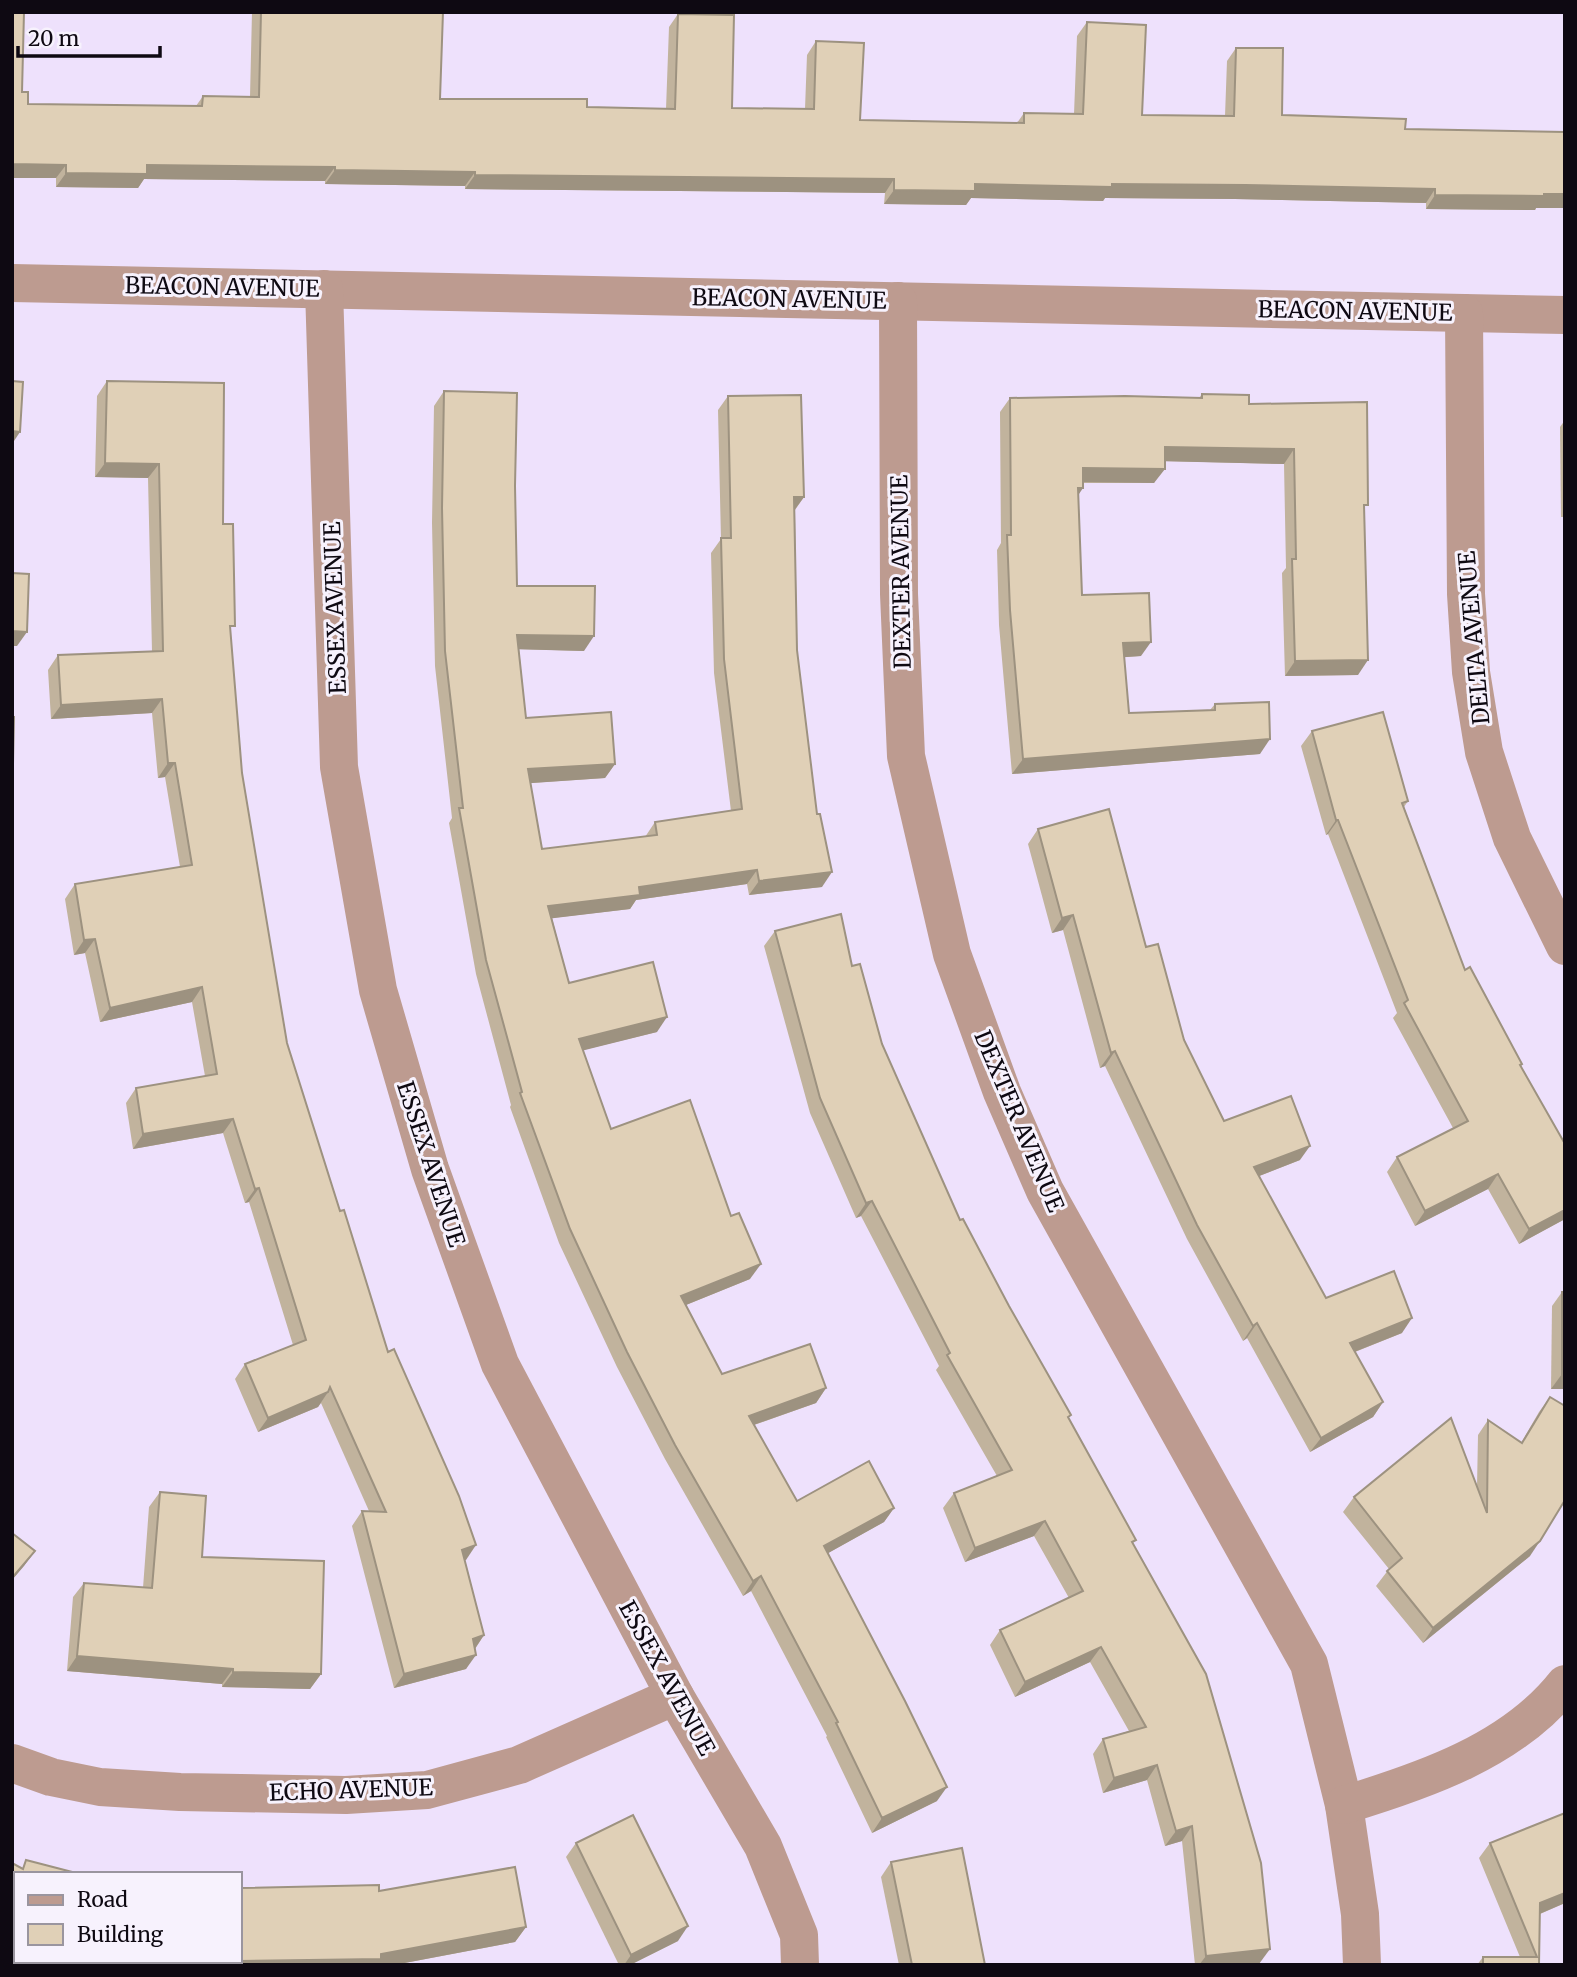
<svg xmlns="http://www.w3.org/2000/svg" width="1577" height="1977" font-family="Merriweather,serif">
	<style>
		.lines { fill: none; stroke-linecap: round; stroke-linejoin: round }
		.minor { stroke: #bd9b90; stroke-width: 38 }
		.wall { fill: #c1b39d }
		.shaded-wall { fill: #9d9280 }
		.building { fill: #e0d0b7; stroke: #9d9280; stroke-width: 2 }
		.labels { text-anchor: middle; stroke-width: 6; stroke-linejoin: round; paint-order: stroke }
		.street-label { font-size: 23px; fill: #0e0912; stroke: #f7f2fd }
	</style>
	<rect width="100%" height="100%" fill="#eee1fc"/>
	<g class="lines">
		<g class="minor">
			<path d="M 12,283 L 1565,315"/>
			<path d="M 324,289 L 339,767 L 378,990 L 430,1169 L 500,1364 L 675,1696 L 763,1846 L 799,1935 L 800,1965"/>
			<path d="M 898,301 L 899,594 L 906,756 L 952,954 L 1002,1092 L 1045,1191 L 1309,1664 L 1344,1805 L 1360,1914 L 1362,1965"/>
			<path d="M 1464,313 L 1466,594 L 1471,672 L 1484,752 L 1512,838 L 1565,946"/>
			<path d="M 12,1763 L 51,1777 L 100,1787 L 180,1792 L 346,1795 L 427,1790 L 519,1765 L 675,1696"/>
			<path d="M 1344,1805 C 1423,1781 1512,1751 1565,1684"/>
		</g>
	</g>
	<g class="wall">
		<path d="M 252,12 L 443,12 L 440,99 L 587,107 L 666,109 L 669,27 L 678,14 L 732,108 L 805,109 L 807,55 L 816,41 L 860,120 L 1017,123 L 1024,113 L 1074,114 L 1077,36 L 1087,22 L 1142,115 L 1225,116 L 1227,61 L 1236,48 L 1282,115 L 1405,129 L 1536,208 L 1535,210 L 1426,209 L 1426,203 L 1235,199 L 1105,198 L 1103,201 L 971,198 L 966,205 L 884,204 L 885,193 L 465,189 L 465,186 L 325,184 L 325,181 L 144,179 L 138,188 L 56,187 L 56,178 L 22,92 L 28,104 L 196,106 L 203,96 L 250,97 Z"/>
		<path d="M 107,381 L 223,524 L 230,634 L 242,773 L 287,1043 L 340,1211 L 388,1352 L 466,1560 L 465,1560 L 484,1635 L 475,1649 L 466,1669 L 394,1688 L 352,1526 L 362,1511 L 369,1511 L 321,1403 L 318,1407 L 258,1432 L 235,1379 L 245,1364 L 293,1345 L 249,1202 L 245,1203 L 223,1133 L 133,1149 L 126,1103 L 136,1088 L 205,1076 L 192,1002 L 100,1022 L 85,953 L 74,955 L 65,899 L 75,884 L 180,867 L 165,777 L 158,778 L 152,713 L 51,719 L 48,670 L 58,655 L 152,651 L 148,478 L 95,477 L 97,396 Z"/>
		<path d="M 444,391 L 515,486 L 517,586 L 584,651 L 519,649 L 526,718 L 615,764 L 605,778 L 530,783 L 542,849 L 645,837 L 655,822 L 731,811 L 714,673 L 711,553 L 721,539 L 718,410 L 728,396 L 804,497 L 795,510 L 797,650 L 822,887 L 749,895 L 747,884 L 636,900 L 630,909 L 552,918 L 569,983 L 657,1032 L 583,1050 L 611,1129 L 750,1279 L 686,1305 L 722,1374 L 826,1388 L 816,1403 L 754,1425 L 797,1501 L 894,1508 L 884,1522 L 828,1553 L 937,1801 L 872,1833 L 826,1737 L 827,1736 L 751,1591 L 743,1596 L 665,1459 L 617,1367 L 559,1243 L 510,1107 L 511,1105 L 476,974 L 449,823 L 452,818 L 435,666 L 432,523 L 434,406 Z"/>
		<path d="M 1202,394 L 1249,404 L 1364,510 L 1358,675 L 1285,676 L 1282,573 L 1286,568 L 1284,464 L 1165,461 L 1154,483 L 1083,483 L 1078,496 L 1082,595 L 1141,656 L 1124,657 L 1129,713 L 1210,710 L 1215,704 L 1260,754 L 1012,774 L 999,625 L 997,550 L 1001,543 L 1000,412 L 1010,398 L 1199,398 Z"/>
		<path d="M 1565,420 L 1565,517 L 1561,517 L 1560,427 Z"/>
		<path d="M 1312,731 L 1408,801 L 1404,807 L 1465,970 L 1522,1064 L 1521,1066 L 1565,1144 L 1565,1219 L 1519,1244 L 1488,1189 L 1415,1226 L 1387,1172 L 1397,1157 L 1453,1128 L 1393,1018 L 1397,1013 L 1328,834 L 1326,835 L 1301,746 Z"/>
		<path d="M 1038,829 L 1146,947 L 1184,1040 L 1224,1121 L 1300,1160 L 1259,1176 L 1326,1298 L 1402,1333 L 1355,1352 L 1383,1402 L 1373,1417 L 1310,1452 L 1247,1338 L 1243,1341 L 1187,1239 L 1105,1066 L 1100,1068 L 1063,930 L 1052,933 L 1028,844 Z"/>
		<path d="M 775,931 L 852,966 L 882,1044 L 960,1220 L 1069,1419 L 1133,1544 L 1259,1964 L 1249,1965 L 1195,1965 L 1182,1841 L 1165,1846 L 1147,1780 L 1103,1793 L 1093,1754 L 1103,1739 L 1129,1731 L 1090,1662 L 1015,1697 L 990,1645 L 1000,1630 L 1069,1598 L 1034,1536 L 965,1562 L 943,1508 L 954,1493 L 997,1476 L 936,1370 L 939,1366 L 861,1216 L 856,1218 L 810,1113 L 764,946 Z"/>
		<path d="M 1562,1292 L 1565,1292 L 1565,1389 L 1551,1389 L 1552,1306 Z"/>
		<path d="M 1550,1397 L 1530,1556 L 1423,1643 L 1376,1586 L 1389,1569 L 1343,1512 L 1354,1497 L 1477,1487 L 1478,1435 L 1488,1420 L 1521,1443 L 1539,1412 Z"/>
		<path d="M 160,1492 L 202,1557 L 321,1674 L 310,1689 L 222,1687 L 222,1684 L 67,1671 L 73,1597 L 84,1583 L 143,1588 L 149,1507 Z"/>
		<path d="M 1565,1813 L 1565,1903 L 1540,1914 L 1539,1965 L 1477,1965 L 1483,1957 L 1520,1957 L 1479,1858 L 1490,1843 Z"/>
		<path d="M 576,1843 L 678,1941 L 630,1965 L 619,1965 L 566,1857 Z"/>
		<path d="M 891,1862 L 985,1965 L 899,1965 L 881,1877 Z"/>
		<path d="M 379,1891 L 526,1927 L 515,1942 L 394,1965 L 223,1965 L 223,1961 L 240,1961 Z"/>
	</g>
	<g class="shaded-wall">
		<path d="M 12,164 L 66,165 L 56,178 L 12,178 Z"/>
		<path d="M 147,165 L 335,167 L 325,181 L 144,179 L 138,188 L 56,187 L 66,173 Z"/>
		<path d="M 335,170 L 475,172 L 465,186 L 325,184 Z"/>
		<path d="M 475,175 L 894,179 L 885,193 L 465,189 Z"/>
		<path d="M 975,184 L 1245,185 L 1435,189 L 1426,203 L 1235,199 L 1105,198 L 1103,201 L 971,198 L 966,205 L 884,204 L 894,190 Z"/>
		<path d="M 1565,194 L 1565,208 L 1536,208 L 1535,210 L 1426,209 L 1435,195 Z"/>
		<path d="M 12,431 L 20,432 L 12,444 Z"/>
		<path d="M 1165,447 L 1294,449 L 1284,464 L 1155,461 Z"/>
		<path d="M 105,463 L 159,464 L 148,478 L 95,477 Z"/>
		<path d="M 1083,468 L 1165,469 L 1154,483 L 1073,482 Z"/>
		<path d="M 1078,488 L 1083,488 L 1073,503 Z"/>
		<path d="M 794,497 L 804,497 L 793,512 Z"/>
		<path d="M 12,631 L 27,632 L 17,646 L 12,646 Z"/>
		<path d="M 517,635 L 594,636 L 584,651 L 507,649 Z"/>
		<path d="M 1151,642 L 1141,656 L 1113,658 L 1123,643 Z"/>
		<path d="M 1368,660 L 1358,675 L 1285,676 L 1295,661 Z"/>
		<path d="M 162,699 L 152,713 L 51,719 L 61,705 Z"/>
		<path d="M 1270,739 L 1260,754 L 1012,774 L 1023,759 Z"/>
		<path d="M 168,763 L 175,763 L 165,777 L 158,778 Z"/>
		<path d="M 615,764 L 605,778 L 518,784 L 528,769 Z"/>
		<path d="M 1336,820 L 1338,820 L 1328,834 L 1326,835 Z"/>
		<path d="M 757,870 L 747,884 L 636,900 L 630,909 L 538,920 L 548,906 L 639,887 Z"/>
		<path d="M 832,872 L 822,887 L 749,895 L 759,881 Z"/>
		<path d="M 1073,915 L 1063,930 L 1052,933 L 1062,918 Z"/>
		<path d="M 95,939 L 85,953 L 74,955 L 84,940 Z"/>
		<path d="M 202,987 L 192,1002 L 100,1022 L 110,1008 Z"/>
		<path d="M 667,1017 L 657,1032 L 569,1054 L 579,1039 Z"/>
		<path d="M 1115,1051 L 1105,1066 L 1100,1068 L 1111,1053 Z"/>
		<path d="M 233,1119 L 223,1133 L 133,1149 L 143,1134 Z"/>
		<path d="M 1310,1146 L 1300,1160 L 1244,1182 L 1254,1167 Z"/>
		<path d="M 1498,1174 L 1488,1189 L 1415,1226 L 1425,1211 Z"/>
		<path d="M 259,1188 L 249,1202 L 245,1203 L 255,1189 Z"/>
		<path d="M 872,1201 L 861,1216 L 856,1218 L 866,1203 Z"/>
		<path d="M 1565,1210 L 1565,1219 L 1519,1244 L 1529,1229 Z"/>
		<path d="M 761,1264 L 750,1279 L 671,1311 L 681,1296 Z"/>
		<path d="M 1412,1318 L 1402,1333 L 1339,1358 L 1350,1343 Z"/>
		<path d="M 1257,1323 L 1247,1338 L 1243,1341 L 1253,1326 Z"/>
		<path d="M 1562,1374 L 1565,1374 L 1565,1389 L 1551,1389 Z"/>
		<path d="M 826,1388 L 816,1403 L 739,1430 L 749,1416 Z"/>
		<path d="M 328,1392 L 318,1407 L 258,1432 L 268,1418 Z"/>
		<path d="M 1383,1402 L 1373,1417 L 1310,1452 L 1321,1438 Z"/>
		<path d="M 894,1508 L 884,1522 L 814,1561 L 824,1546 Z"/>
		<path d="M 1045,1521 L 1034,1536 L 965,1562 L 975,1548 Z"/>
		<path d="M 1540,1541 L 1530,1556 L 1423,1643 L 1433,1628 Z"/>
		<path d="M 476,1545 L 466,1560 L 452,1565 L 462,1550 Z"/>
		<path d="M 35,1551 L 24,1566 L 12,1580 L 12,1578 Z"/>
		<path d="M 761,1576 L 751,1591 L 743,1596 L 753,1581 Z"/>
		<path d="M 484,1635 L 474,1650 L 473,1639 Z"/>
		<path d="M 1101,1647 L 1090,1662 L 1015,1697 L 1025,1682 Z"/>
		<path d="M 476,1655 L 466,1669 L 394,1688 L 404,1674 Z"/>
		<path d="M 77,1656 L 233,1669 L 222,1684 L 67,1671 Z"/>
		<path d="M 233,1672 L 321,1674 L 310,1689 L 222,1687 Z"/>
		<path d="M 1157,1765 L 1147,1780 L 1103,1793 L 1114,1778 Z"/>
		<path d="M 947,1787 L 937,1801 L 872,1833 L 882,1818 Z"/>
		<path d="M 1192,1826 L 1182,1841 L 1165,1846 L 1176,1831 Z"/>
		<path d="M 1565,1893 L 1565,1903 L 1530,1918 L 1540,1903 Z"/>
		<path d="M 688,1926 L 678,1941 L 630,1965 L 624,1965 L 631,1955 Z"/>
		<path d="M 526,1927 L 515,1942 L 394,1965 L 230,1965 L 232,1961 L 240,1961 L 381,1954 Z"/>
		<path d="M 13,1932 L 16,1932 L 16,1949 L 12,1948 Z"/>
		<path d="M 1270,1949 L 1259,1964 L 1249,1965 L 1199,1965 L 1206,1956 Z"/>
		<path d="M 63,1961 L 115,1961 L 113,1965 L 77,1965 Z"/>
	</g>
	<g class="building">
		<path d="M 12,12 L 24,12 L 22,92 L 28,92 L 28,104 L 202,106 L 203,96 L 259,97 L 261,12 L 443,12 L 440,99 L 587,99 L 587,107 L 675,109 L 678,14 L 734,15 L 732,108 L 814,109 L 816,41 L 864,43 L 860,120 L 1024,123 L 1024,113 L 1083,114 L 1087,22 L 1146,25 L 1142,115 L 1234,116 L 1236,48 L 1283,48 L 1282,115 L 1406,119 L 1405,129 L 1565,132 L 1565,194 L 1544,194 L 1544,196 L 1435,195 L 1435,189 L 1245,185 L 1112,184 L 1112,187 L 975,184 L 975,191 L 894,190 L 894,179 L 475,175 L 475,172 L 335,170 L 335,167 L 147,165 L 147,174 L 66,173 L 66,165 L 12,164 Z"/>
		<path d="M 12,381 L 23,382 L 20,432 L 12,431 Z"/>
		<path d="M 107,381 L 224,383 L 223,524 L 233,524 L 235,626 L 230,626 L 242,773 L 287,1043 L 340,1211 L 344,1210 L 388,1352 L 394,1349 L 459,1496 L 476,1545 L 462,1550 L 484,1635 L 473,1639 L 476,1655 L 404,1674 L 362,1511 L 386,1512 L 330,1387 L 328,1392 L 268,1418 L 245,1364 L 306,1340 L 259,1188 L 255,1189 L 233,1119 L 143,1134 L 136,1088 L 217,1074 L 202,987 L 110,1008 L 95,939 L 84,940 L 75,884 L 192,865 L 175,763 L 168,763 L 162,699 L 61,705 L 58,655 L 163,651 L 159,464 L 105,463 Z"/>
		<path d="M 444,391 L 517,393 L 515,486 L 517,586 L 595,586 L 594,636 L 517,635 L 526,718 L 611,712 L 615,764 L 528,769 L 542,849 L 657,835 L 655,822 L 742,809 L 724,659 L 721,538 L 731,538 L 728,396 L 801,395 L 804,497 L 794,497 L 797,650 L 817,814 L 820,814 L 832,872 L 759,881 L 757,870 L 639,887 L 640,895 L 548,906 L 569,983 L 653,962 L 667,1017 L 579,1039 L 611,1129 L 690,1100 L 731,1216 L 739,1213 L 761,1264 L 681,1296 L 722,1374 L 810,1344 L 826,1388 L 749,1416 L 797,1501 L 869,1461 L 894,1508 L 824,1546 L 905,1701 L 947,1787 L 882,1818 L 836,1723 L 838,1722 L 761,1576 L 753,1581 L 675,1445 L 627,1352 L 570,1229 L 520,1093 L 522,1092 L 486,960 L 459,808 L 463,808 L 445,651 L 442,508 Z"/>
		<path d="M 1202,394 L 1249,395 L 1249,404 L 1367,402 L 1368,505 L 1364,505 L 1368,660 L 1295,661 L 1292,559 L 1296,559 L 1294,449 L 1165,447 L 1165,469 L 1083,468 L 1083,488 L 1078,488 L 1082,595 L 1149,593 L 1151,642 L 1123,643 L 1129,713 L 1215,710 L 1215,704 L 1269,702 L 1270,739 L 1023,759 L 1010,610 L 1007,535 L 1011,535 L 1010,398 L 1125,396 L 1202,398 Z"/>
		<path d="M 12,573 L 29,574 L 27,632 L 12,631 Z"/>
		<path d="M 1383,712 L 1408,801 L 1402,803 L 1465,970 L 1470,967 L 1522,1064 L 1520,1065 L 1565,1144 L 1565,1210 L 1529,1229 L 1498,1174 L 1425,1211 L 1397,1157 L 1468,1121 L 1404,1003 L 1408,1000 L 1338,820 L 1336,820 L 1312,731 Z"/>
		<path d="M 12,717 L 14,717 L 13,764 L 12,764 Z"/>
		<path d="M 1109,809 L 1146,947 L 1158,944 L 1184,1040 L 1224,1121 L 1291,1096 L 1310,1146 L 1254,1167 L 1326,1298 L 1394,1271 L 1412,1318 L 1350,1343 L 1383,1402 L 1321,1438 L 1257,1323 L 1253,1326 L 1197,1225 L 1115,1051 L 1111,1053 L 1073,915 L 1062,918 L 1038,829 Z"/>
		<path d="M 841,914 L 852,966 L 860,964 L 882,1044 L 960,1220 L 963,1219 L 1009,1306 L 1071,1415 L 1068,1417 L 1136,1540 L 1132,1542 L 1206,1674 L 1261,1863 L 1270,1949 L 1206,1956 L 1192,1826 L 1176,1831 L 1157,1765 L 1114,1778 L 1103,1739 L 1146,1727 L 1101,1647 L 1025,1682 L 1000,1630 L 1083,1591 L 1045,1521 L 975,1548 L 954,1493 L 1012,1470 L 947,1355 L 950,1353 L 872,1201 L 866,1203 L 820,1098 L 775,931 Z"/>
		<rect x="1562" y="1292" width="3" height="82"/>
		<path d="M 1550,1397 L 1565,1406 L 1565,1500 L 1540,1541 L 1433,1628 L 1387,1571 L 1402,1558 L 1354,1497 L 1451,1418 L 1487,1513 L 1488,1420 L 1522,1443 Z"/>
		<path d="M 160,1492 L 206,1496 L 202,1557 L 324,1561 L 321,1674 L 233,1672 L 233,1669 L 77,1656 L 84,1583 L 152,1588 Z"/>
		<path d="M 12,1533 L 35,1551 L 12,1578 Z"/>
		<path d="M 1565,1813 L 1565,1893 L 1540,1903 L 1539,1965 L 1483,1965 L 1483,1957 L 1537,1957 L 1490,1843 Z"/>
		<path d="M 633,1815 L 688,1926 L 631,1955 L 576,1843 Z"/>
		<path d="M 962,1848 L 985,1965 L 912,1965 L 891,1862 Z"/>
		<path d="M 26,1860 L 80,1874 L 16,1874 L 16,1932 L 13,1932 L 12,1937 L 12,1863 L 23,1869 Z"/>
		<path d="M 515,1867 L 526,1927 L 381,1954 L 381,1959 L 240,1961 L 240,1888 L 379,1885 L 379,1891 Z"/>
		<rect x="117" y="1961" width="47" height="4"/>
	</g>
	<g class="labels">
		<g class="street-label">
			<text transform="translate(222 287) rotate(1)" y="8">BEACON AVENUE</text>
			<text transform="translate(789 299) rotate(1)" y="8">BEACON AVENUE</text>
			<text transform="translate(1355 311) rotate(1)" y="8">BEACON AVENUE</text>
			<text transform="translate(901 572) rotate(-91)" y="8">DEXTER AVENUE</text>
			<text transform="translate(335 608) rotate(-92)" y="8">ESSEX AVENUE</text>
			<text transform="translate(1474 638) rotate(-95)" y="8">DELTA AVENUE</text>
			<text transform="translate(1019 1121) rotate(67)" y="8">DEXTER AVENUE</text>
			<text transform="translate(431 1164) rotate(72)" y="8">ESSEX AVENUE</text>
			<text transform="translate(667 1678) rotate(61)" y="8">ESSEX AVENUE</text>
			<text transform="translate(351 1790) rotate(-2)" y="8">ECHO AVENUE</text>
		</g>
	</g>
	<rect width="1577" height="1977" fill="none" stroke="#0e0912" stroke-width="28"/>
	<rect x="14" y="1872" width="228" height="91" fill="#f7f2fd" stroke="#9a959f" stroke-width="2"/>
	<rect x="28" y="1895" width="35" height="10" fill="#bd9b90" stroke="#9a959f" stroke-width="2"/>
	<text x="77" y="1907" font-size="21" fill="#0e0912">Road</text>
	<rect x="28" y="1924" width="35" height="21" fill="#e0d0b7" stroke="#9a959f" stroke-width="2"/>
	<text x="77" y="1942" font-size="21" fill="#0e0912">Building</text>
	<path d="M18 46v10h142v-10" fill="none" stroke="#0e0912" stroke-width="3.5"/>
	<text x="28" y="46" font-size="21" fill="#0e0912" stroke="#f7f2fd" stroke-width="5" paint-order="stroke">20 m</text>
</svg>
